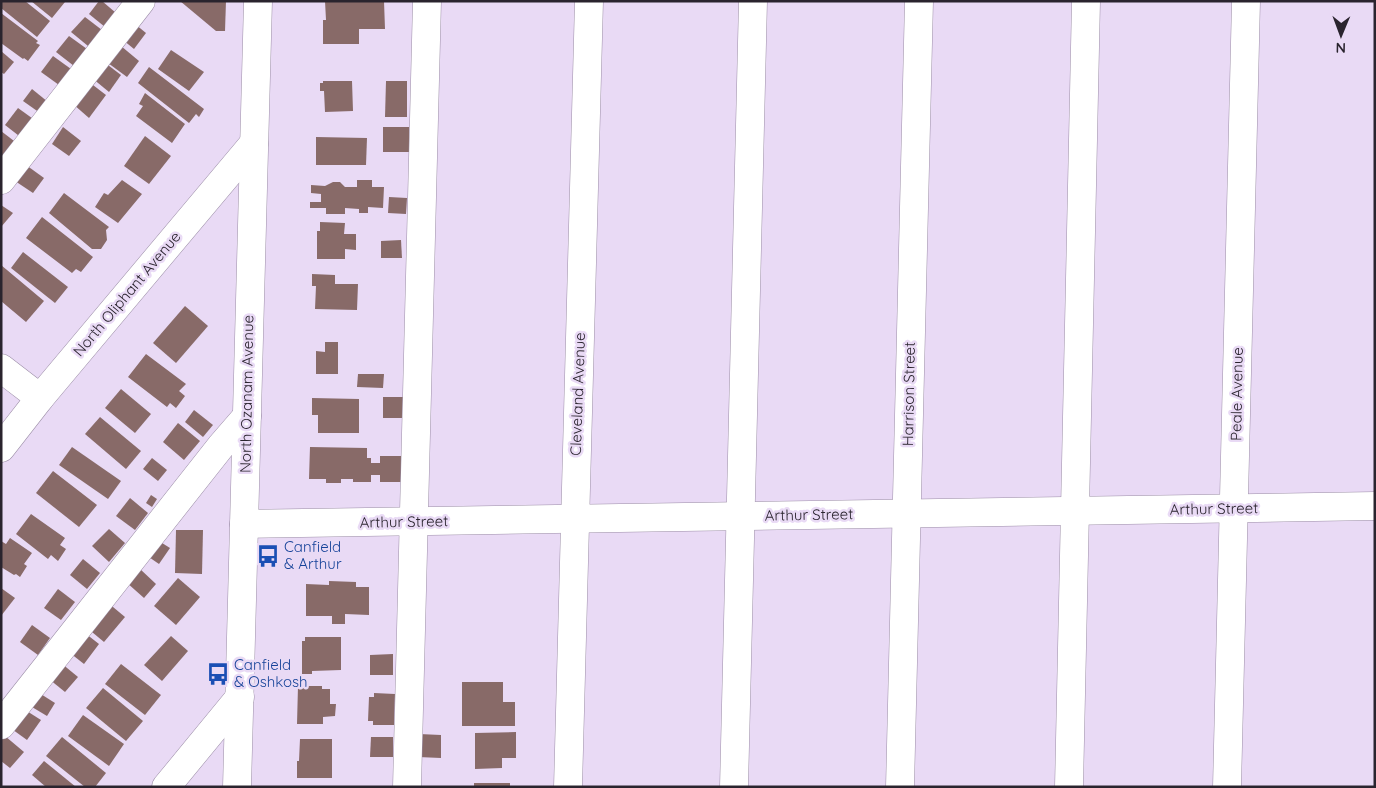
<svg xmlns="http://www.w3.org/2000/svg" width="1376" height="788" font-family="Quicksand,sans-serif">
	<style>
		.building { fill: #886a68 }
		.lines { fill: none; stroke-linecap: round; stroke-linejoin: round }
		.minor-casing { stroke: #9c8ea7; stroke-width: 29 }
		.minor { stroke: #fff; stroke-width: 28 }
		.labels { text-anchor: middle; stroke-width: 5; stroke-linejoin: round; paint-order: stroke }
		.street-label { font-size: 15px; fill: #2a242e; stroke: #e9daf5 }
		.transit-label { font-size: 15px; fill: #164399; stroke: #e9daf5; text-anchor: start }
	</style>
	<rect width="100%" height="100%" fill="#e9daf5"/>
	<g class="building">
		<path d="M 1,1 L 25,1 L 50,21 L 37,37 L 1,8 Z"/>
		<path d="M 31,1 L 63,1 L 65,2 L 52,18 Z"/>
		<path d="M 99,1 L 102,1 L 116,13 L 105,27 L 89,14 Z"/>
		<path d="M 180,1 L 226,1 L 225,31 L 216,31 Z"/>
		<path d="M 325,1 L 384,1 L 385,29 L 359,29 L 359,44 L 323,44 L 323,20 L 326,20 Z"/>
		<path d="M 1,13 L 38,41 L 36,43 L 40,45 L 28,61 L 24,58 L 23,59 L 1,43 Z"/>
		<path d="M 85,17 L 102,30 L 88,46 L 71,32 Z"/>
		<path d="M 135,24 L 146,33 L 134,49 L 123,40 Z"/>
		<path d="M 69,36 L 87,49 L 74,66 L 56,52 Z"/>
		<path d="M 121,46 L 139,61 L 127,77 L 108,63 Z"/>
		<path d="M 171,50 L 204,72 L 189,91 L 158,69 Z"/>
		<path d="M 1,51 L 14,62 L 4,74 L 1,72 Z"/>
		<path d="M 53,56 L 71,69 L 59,85 L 41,72 Z"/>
		<path d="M 104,62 L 121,75 L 109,92 L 92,78 Z"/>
		<path d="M 149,67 L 204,109 L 199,117 L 196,114 L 189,123 L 138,83 Z"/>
		<path d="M 323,81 L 352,81 L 353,111 L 325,112 L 324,91 L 320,91 L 320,83 L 323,83 Z"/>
		<path d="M 386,81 L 407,81 L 407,117 L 385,117 Z"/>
		<path d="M 89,82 L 106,95 L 89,118 L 73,104 Z"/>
		<path d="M 32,89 L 48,102 L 40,113 L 23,101 Z"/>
		<path d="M 145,93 L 185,124 L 172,143 L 136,116 L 143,106 L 139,104 Z"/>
		<path d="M 18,108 L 36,121 L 23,139 L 5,125 Z"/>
		<path d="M 63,127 L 81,141 L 69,156 L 52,144 Z"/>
		<rect x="383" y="127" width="26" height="25"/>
		<path d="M 1,131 L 18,144 L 1,158 Z"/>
		<path d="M 145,136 L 171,156 L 149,184 L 124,166 Z"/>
		<path d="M 316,137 L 367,138 L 366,165 L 316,165 Z"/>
		<path d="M 26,165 L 44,178 L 33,193 L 15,181 Z"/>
		<path d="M 122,180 L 142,194 L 118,223 L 95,207 L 104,193 L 108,195 Z"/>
		<path d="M 357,180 L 372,180 L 372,187 L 384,187 L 383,208 L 368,207 L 368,213 L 359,213 L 359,209 L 345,208 L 345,214 L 326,214 L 326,208 L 310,208 L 310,202 L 321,202 L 321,194 L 311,193 L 311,185 L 325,186 L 333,182 L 340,182 L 345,187 L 357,187 Z"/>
		<path d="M 64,193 L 109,227 L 106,230 L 107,240 L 101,249 L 92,249 L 49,213 Z"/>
		<path d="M 389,197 L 407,198 L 406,214 L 388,213 Z"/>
		<path d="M 1,205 L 13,213 L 1,227 Z"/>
		<path d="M 42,217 L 93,257 L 81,272 L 76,269 L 72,273 L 26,238 Z"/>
		<path d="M 320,222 L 345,223 L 344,234 L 356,234 L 356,250 L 345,249 L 345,259 L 317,259 L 317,231 L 320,231 Z"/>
		<path d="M 401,240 L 402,258 L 381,258 L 381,241 Z"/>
		<path d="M 23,252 L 68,287 L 55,303 L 11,268 Z"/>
		<path d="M 1,265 L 44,301 L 26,322 L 1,301 Z"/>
		<path d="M 312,274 L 335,275 L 335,284 L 358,284 L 357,310 L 315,309 L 316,286 L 312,286 Z"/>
		<path d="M 185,306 L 208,326 L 176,363 L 153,343 Z"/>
		<path d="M 325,342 L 338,342 L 338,374 L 316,374 L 316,351 L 325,352 Z"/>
		<path d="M 146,354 L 186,384 L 179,391 L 185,396 L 176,408 L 170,403 L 167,407 L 128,377 Z"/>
		<path d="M 358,374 L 384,374 L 383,388 L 357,387 Z"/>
		<path d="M 121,389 L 151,414 L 135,433 L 105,408 Z"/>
		<path d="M 383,397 L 407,397 L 406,418 L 383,418 Z"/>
		<path d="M 312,398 L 359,399 L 359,433 L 318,433 L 318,415 L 312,415 Z"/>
		<path d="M 194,410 L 213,425 L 203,437 L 185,422 Z"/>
		<path d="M 100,417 L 141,451 L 126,469 L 85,434 Z"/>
		<path d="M 178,423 L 200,441 L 184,460 L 163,442 Z"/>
		<path d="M 72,447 L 121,481 L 108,499 L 59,465 Z"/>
		<path d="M 310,447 L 367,448 L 367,458 L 371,458 L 371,463 L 380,463 L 380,456 L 403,456 L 403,482 L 380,482 L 380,475 L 371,475 L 371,482 L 353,482 L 353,479 L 341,479 L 341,483 L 326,483 L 326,479 L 309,479 Z"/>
		<path d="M 152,458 L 167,470 L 158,481 L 143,469 Z"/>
		<path d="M 53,471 L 97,505 L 79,527 L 36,493 Z"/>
		<path d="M 151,495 L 157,499 L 152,507 L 146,503 Z"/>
		<path d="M 130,498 L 148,513 L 135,530 L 116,516 Z"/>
		<path d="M 31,514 L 65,538 L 60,545 L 66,549 L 58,561 L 51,555 L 48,559 L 16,534 Z"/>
		<path d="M 109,529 L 125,543 L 109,562 L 92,546 Z"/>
		<path d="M 176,530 L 203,530 L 202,574 L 175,573 Z"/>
		<path d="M 10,538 L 32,553 L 24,564 L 27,566 L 20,577 L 16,574 L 14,575 L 1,567 L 1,541 L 6,544 Z"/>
		<path d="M 154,538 L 170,548 L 159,564 L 143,553 Z"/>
		<path d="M 83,559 L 100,573 L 87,589 L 70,575 Z"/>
		<path d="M 139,568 L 156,584 L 144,598 L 126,582 Z"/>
		<path d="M 178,578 L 200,597 L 176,625 L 154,606 Z"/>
		<path d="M 329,581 L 356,582 L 356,587 L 369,587 L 369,615 L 345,614 L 345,624 L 332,624 L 332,616 L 306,616 L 306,584 L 329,585 Z"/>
		<path d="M 1,588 L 15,598 L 1,616 Z"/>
		<path d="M 58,589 L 75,602 L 61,620 L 44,608 Z"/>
		<path d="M 107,602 L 125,617 L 104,642 L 86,627 Z"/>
		<path d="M 32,625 L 50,638 L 38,655 L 20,642 Z"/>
		<path d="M 81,630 L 99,644 L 84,664 L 65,649 Z"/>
		<path d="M 171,636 L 188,651 L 162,681 L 144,665 Z"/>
		<path d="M 305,637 L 341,637 L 341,670 L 312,671 L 312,674 L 302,674 L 302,641 L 305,641 Z"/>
		<path d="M 393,654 L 393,675 L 370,675 L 370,655 Z"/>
		<path d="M 61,663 L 78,677 L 65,692 L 49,679 Z"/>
		<path d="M 121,664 L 161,695 L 145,715 L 105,684 Z"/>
		<path d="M 462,682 L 503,682 L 503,702 L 515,702 L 515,726 L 462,726 Z"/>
		<path d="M 298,686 L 322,686 L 322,689 L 330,689 L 330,704 L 336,704 L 335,716 L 323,717 L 323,724 L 297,724 Z"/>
		<path d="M 103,688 L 143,721 L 126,741 L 86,708 Z"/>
		<path d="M 36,691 L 55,703 L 47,716 L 27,704 Z"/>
		<path d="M 374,693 L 395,694 L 394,725 L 373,725 L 373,721 L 368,721 L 369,697 L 374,697 Z"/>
		<path d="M 22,708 L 41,720 L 27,740 L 9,727 Z"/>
		<path d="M 83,715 L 124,744 L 109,766 L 68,736 Z"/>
		<path d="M 516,732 L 516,758 L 502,758 L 502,768 L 475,769 L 475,733 Z"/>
		<path d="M 419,734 L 441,735 L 441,758 L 418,757 Z"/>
		<path d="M 5,736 L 24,752 L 10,768 L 1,761 L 1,740 Z"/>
		<path d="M 62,737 L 106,773 L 95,787 L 85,787 L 46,756 Z"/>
		<path d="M 371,737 L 393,737 L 393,757 L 370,757 Z"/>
		<path d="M 300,739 L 332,739 L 332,778 L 297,778 L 297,761 L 299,761 Z"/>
		<path d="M 44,761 L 76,787 L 46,787 L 32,775 Z"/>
		<rect x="474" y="783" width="36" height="4"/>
	</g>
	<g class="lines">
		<defs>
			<g id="minor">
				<path d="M 1,180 L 141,1"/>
				<path d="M 1,368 L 40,398"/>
				<path d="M 1,448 L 40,398 L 254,143"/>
				<path d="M 244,524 L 1375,506"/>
				<path d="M 1,725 L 221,446 L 247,416"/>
				<path d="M 166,787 L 240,697"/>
				<path d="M 237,787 L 258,1"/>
				<path d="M 407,787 L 427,1"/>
				<path d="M 568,787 L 589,1"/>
				<path d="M 734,787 L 753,1"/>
				<path d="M 900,787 L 919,1"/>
				<path d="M 1069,787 L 1086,1"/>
				<path d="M 1227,787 L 1246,1"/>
			</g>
		</defs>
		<use href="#minor" class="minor-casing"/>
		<use href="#minor" class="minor"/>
	</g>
	<defs>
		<symbol id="bus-bare" viewBox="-9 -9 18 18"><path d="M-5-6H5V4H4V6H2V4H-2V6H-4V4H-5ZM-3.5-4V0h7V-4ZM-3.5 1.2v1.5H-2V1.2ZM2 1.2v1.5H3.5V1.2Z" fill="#1a4fb4" stroke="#e9daf5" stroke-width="2.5" paint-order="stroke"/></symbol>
	</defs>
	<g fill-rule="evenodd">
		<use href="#bus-bare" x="252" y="540" width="32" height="32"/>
		<use href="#bus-bare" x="202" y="658" width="32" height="32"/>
	</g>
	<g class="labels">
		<g class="street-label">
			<text transform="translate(127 294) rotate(-50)" y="5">North Oliphant Avenue</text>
			<text transform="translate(247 394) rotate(-89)" y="5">North Ozanam Avenue</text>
			<text transform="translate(578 394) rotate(-88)" y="5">Cleveland Avenue</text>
			<text transform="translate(909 394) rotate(-89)" y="5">Harrison Street</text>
			<text transform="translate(1237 394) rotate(-89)" y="5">Peale Avenue</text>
			<text transform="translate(1214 509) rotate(-1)" y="5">Arthur Street</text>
			<text transform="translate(809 515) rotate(-1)" y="5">Arthur Street</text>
			<text transform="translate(404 522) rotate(-1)" y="5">Arthur Street</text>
		</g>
		<g class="transit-label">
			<text x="284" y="552">Canfield<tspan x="284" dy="17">&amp; Arthur</tspan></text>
			<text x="234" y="670">Canfield<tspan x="234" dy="17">&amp; Oshkosh</tspan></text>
		</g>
	</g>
	<rect width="1376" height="788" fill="none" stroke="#2a242e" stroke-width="5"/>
	<g transform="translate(1341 35) rotate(181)" stroke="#e9daf5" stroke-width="4" paint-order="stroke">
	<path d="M0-4L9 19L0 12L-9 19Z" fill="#2a242e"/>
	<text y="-8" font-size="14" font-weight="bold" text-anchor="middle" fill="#2a242e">N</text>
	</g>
</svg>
